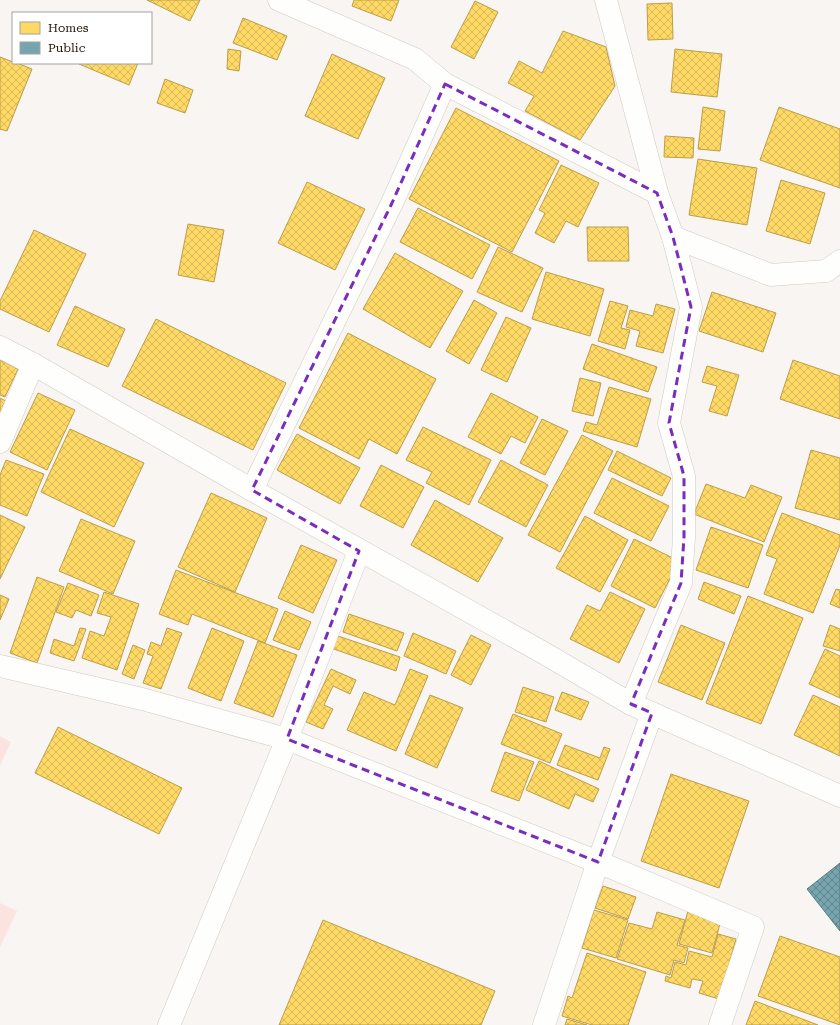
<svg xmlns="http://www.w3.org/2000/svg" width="840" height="1025" font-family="'Roboto Serif',serif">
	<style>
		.garden { fill: #fbe4e0 }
		.homes { fill: url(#homes-cross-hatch); stroke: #bc9e4b }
		.public { fill: url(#public-cross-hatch); stroke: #5c7a7e }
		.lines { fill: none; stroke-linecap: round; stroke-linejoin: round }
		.minor-casing { stroke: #d0cac3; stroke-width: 23 }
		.minor { stroke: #fefefd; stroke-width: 22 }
		.marked { fill: none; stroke: #7b2cbf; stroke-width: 3; stroke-dasharray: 8 5; stroke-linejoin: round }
	</style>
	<defs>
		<pattern id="homes-cross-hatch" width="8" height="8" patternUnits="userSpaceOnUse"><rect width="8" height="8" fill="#ffd966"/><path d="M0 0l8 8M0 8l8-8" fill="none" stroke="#daba57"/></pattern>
		<pattern id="public-cross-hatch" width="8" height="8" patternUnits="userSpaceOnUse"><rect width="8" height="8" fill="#76a5af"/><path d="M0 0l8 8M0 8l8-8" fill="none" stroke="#60858d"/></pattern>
	</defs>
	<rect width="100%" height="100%" fill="#f8f5f2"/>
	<g class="garden">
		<path d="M 0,736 L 11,742 L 0,766 Z"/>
		<path d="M 0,903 L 17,911 L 0,947 Z"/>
	</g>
	<g class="homes">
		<path d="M 147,0 L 200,0 L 190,21 Z"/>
		<path d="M 354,0 L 399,0 L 391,21 L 352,6 Z"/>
		<path d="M 475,1 L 498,12 L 474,59 L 451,47 Z"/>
		<path d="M 672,3 L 673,39 L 648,40 L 647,4 Z"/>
		<path d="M 243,18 L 287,36 L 277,60 L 233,43 Z"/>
		<path d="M 563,31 L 606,47 L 615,86 L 580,140 L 525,111 L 534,96 L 508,83 L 519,61 L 542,73 Z"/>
		<path d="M 228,49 L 241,51 L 239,71 L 227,69 Z"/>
		<path d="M 675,49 L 722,54 L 717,97 L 671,92 Z"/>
		<path d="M 332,54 L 385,78 L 358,139 L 305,116 Z"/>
		<path d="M 0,57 L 13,62 L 13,63 L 17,63 L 32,69 L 7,131 L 0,129 Z"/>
		<path d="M 79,63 L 138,63 L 129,85 L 79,64 Z"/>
		<path d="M 165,79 L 193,90 L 185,113 L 157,103 Z"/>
		<path d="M 703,107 L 725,111 L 720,151 L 698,149 Z"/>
		<path d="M 779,107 L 840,129 L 840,188 L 760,160 Z"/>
		<path d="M 456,108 L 559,161 L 512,252 L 409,199 Z"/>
		<path d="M 665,136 L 694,138 L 693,158 L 664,157 Z"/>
		<path d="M 698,159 L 757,168 L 747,225 L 689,215 Z"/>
		<path d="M 561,165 L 599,183 L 578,227 L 566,221 L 554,243 L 535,233 L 545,213 L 539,210 Z"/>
		<path d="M 781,180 L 825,193 L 810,244 L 766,231 Z"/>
		<path d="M 307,182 L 365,209 L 335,270 L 278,243 Z"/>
		<path d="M 418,208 L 490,245 L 472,279 L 400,242 Z"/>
		<path d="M 188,224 L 224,230 L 214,282 L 178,275 Z"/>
		<path d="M 587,227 L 628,227 L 629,261 L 588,261 Z"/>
		<path d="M 34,230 L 86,254 L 49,332 L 0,309 L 0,301 Z"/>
		<path d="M 498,247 L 543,268 L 522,312 L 477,292 Z"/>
		<path d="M 395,253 L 463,291 L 430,348 L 363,309 Z"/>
		<path d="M 546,272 L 604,289 L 590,336 L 532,319 Z"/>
		<path d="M 712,292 L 776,313 L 763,352 L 699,331 Z"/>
		<path d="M 474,300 L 497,313 L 469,364 L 446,351 Z"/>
		<path d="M 610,301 L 628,306 L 621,328 L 630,330 L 625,349 L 598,341 Z"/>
		<path d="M 656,304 L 675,309 L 663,353 L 636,346 L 640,331 L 626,327 L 630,310 L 653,316 Z"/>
		<path d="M 75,306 L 125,329 L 108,367 L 57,345 Z"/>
		<path d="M 506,317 L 531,328 L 507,382 L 481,370 Z"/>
		<path d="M 156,319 L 286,383 L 253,450 L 122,386 Z"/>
		<path d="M 348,333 L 436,379 L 397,454 L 369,439 L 359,459 L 299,428 Z"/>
		<path d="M 592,344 L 657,367 L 648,392 L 583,369 Z"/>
		<path d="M 0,360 L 18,369 L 5,397 L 0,395 Z"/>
		<path d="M 793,360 L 840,376 L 840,419 L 780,399 Z"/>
		<path d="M 707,366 L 739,375 L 727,416 L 709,411 L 717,386 L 702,382 Z"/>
		<path d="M 580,378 L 601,383 L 593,416 L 572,411 Z"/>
		<path d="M 609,387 L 651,399 L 637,447 L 583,431 L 586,422 L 597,425 Z"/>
		<path d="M 38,393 L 75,410 L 47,470 L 10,452 Z"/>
		<path d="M 491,393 L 538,417 L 525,443 L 511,436 L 501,454 L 468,437 Z"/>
		<path d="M 0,398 L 10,403 L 0,424 Z"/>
		<path d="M 542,419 L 568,431 L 545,475 L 520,463 Z"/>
		<path d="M 423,427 L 491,460 L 469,505 L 426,483 L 432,472 L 406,460 Z"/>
		<path d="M 70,429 L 144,463 L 114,527 L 41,492 Z"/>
		<path d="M 297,434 L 360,468 L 340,504 L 277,470 Z"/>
		<path d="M 582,435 L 613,451 L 560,552 L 528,535 Z"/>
		<path d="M 811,450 L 840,458 L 840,520 L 795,508 Z"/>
		<path d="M 617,451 L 671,478 L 662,496 L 608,470 Z"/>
		<path d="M 6,460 L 44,474 L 27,516 L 0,505 L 0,475 Z"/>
		<path d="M 501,460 L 548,485 L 526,527 L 478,502 Z"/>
		<path d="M 381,465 L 424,487 L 403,528 L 360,506 Z"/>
		<path d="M 612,478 L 669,506 L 651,541 L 594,513 Z"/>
		<path d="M 706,484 L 745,498 L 751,485 L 782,497 L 764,542 L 694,514 Z"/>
		<path d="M 211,493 L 267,518 L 235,592 L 178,567 Z"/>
		<path d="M 435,500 L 503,538 L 478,582 L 411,545 Z"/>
		<path d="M 782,513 L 840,535 L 840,545 L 813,613 L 764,594 L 777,559 L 766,555 Z"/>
		<path d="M 0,515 L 25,527 L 0,579 Z"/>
		<path d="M 585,516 L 628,540 L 600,592 L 556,568 Z"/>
		<path d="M 81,519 L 135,541 L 113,594 L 59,571 Z"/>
		<path d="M 711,527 L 763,545 L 748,588 L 696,570 Z"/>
		<path d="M 634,539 L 679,561 L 655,608 L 611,586 Z"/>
		<path d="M 301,545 L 337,560 L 313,613 L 278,598 Z"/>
		<path d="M 176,570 L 278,609 L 265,643 L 192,614 L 188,625 L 159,614 Z"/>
		<path d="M 37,577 L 64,587 L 37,663 L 10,653 Z"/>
		<path d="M 704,582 L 741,596 L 734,614 L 698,599 Z"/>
		<path d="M 68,583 L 99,595 L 91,616 L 76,610 L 72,618 L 56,612 Z"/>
		<path d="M 836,589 L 840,590 L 840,608 L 830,604 Z"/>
		<path d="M 104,592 L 139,604 L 117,670 L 82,658 L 90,631 L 104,636 L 111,617 L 97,613 Z"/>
		<path d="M 610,592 L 645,609 L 619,663 L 570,639 L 587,605 L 600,611 Z"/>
		<path d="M 0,595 L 9,599 L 0,620 Z"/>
		<path d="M 748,596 L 803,618 L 761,724 L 706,703 Z"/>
		<path d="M 285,611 L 311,622 L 299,650 L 273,640 Z"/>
		<path d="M 349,614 L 404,633 L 397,651 L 343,632 Z"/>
		<path d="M 681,625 L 725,643 L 702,700 L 658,682 Z"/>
		<path d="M 830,625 L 840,629 L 840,651 L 823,646 Z"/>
		<path d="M 80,628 L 86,629 L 74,661 L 50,653 L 54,639 L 74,646 Z"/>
		<path d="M 167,628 L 182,633 L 161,689 L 143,683 L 153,656 L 147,654 L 151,642 L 161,646 Z"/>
		<path d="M 212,628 L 244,641 L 221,701 L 188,688 Z"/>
		<path d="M 413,633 L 456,651 L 446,674 L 404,656 Z"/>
		<path d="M 335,635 L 400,657 L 396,671 L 331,648 Z"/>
		<path d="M 471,635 L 491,645 L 471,685 L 451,675 Z"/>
		<path d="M 258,641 L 297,655 L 273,717 L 234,703 Z"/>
		<path d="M 133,645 L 145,650 L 134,679 L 122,674 Z"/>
		<path d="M 825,649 L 840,656 L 840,698 L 809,684 Z"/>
		<path d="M 331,669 L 356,680 L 350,694 L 333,686 L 324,705 L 333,709 L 323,729 L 306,722 Z"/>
		<path d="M 410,669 L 428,676 L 396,751 L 347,730 L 364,692 L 395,705 Z"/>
		<path d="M 523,687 L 554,697 L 546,722 L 515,712 Z"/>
		<path d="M 562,692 L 589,702 L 581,720 L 555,710 Z"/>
		<path d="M 430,695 L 463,708 L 437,768 L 405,754 Z"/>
		<path d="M 813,695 L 840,707 L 840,756 L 794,735 Z"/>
		<path d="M 513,714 L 562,734 L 550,763 L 501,744 Z"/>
		<path d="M 58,727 L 182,788 L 159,834 L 35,773 Z"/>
		<path d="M 565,745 L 600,758 L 604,747 L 610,749 L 598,780 L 557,765 Z"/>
		<path d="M 505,752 L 534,762 L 519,801 L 491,791 Z"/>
		<path d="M 539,761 L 599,789 L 593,802 L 575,794 L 569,809 L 526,790 Z"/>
		<path d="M 671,774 L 749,801 L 719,888 L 641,861 Z"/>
		<path d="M 603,886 L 636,897 L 628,919 L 595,908 Z"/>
		<path d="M 594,910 L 628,920 L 616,958 L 582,948 Z"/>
		<path d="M 688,911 L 721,920 L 712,953 L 679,944 Z"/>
		<path d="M 657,912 L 685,920 L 677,945 L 688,948 L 684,963 L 674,960 L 670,975 L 617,959 L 629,923 L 652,929 Z"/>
		<path d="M 323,920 L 495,991 L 481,1025 L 279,1025 Z"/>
		<path d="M 718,934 L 736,939 L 719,999 L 699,993 L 703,981 L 692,979 L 690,988 L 665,981 L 666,976 L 671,978 L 675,962 L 686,965 L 689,951 L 712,957 Z"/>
		<path d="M 780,936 L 840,957 L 840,1025 L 758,996 Z"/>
		<path d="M 587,953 L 646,972 L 628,1025 L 592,1025 L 562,1016 L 568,996 L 572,998 Z"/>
		<path d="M 755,1001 L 818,1025 L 746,1025 Z"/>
		<path d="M 567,1019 L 587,1025 L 565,1025 Z"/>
	</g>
	<path class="public" d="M 840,863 L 840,931 L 807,889 Z"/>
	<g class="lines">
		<defs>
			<g id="minor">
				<path d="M 279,0 L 415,59 L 445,84 L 657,193"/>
				<path d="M 606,0 L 657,193 L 673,237 L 691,307 L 669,423 L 684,476 L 684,537 L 681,583 L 631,704 L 840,796"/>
				<path d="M 673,237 L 771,275 L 826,271 L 840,261"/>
				<path d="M 0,347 L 33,364 L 252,490 L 542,652 L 631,704"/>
				<path d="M 0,442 L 33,364"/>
				<path d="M 252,490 L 392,203 L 445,84"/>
				<path d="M 0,666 L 142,699 L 287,739 L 359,551"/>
				<path d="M 169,1025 L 287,739 L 598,862 L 753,927 L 720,1025"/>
				<path d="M 544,1025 L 598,862 L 652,713"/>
			</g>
		</defs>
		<use href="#minor" class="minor-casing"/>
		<use href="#minor" class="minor"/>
	</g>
	<path class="marked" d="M 445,84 L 657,193 L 673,237 L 691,307 L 669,423 L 684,476 L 684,537 L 681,583 L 631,704 L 652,713 L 598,862 L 287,739 L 359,551 L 252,490 L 392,203 Z"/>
	<rect x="12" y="12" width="140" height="52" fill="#ffffff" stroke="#a6a29d"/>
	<rect x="20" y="22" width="20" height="12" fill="#ffd966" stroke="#a6a29d"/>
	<text x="48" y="32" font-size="12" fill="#20160b">Homes</text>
	<rect x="20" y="42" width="20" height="12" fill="#76a5af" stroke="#a6a29d"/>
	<text x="48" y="52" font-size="12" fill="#20160b">Public</text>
</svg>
